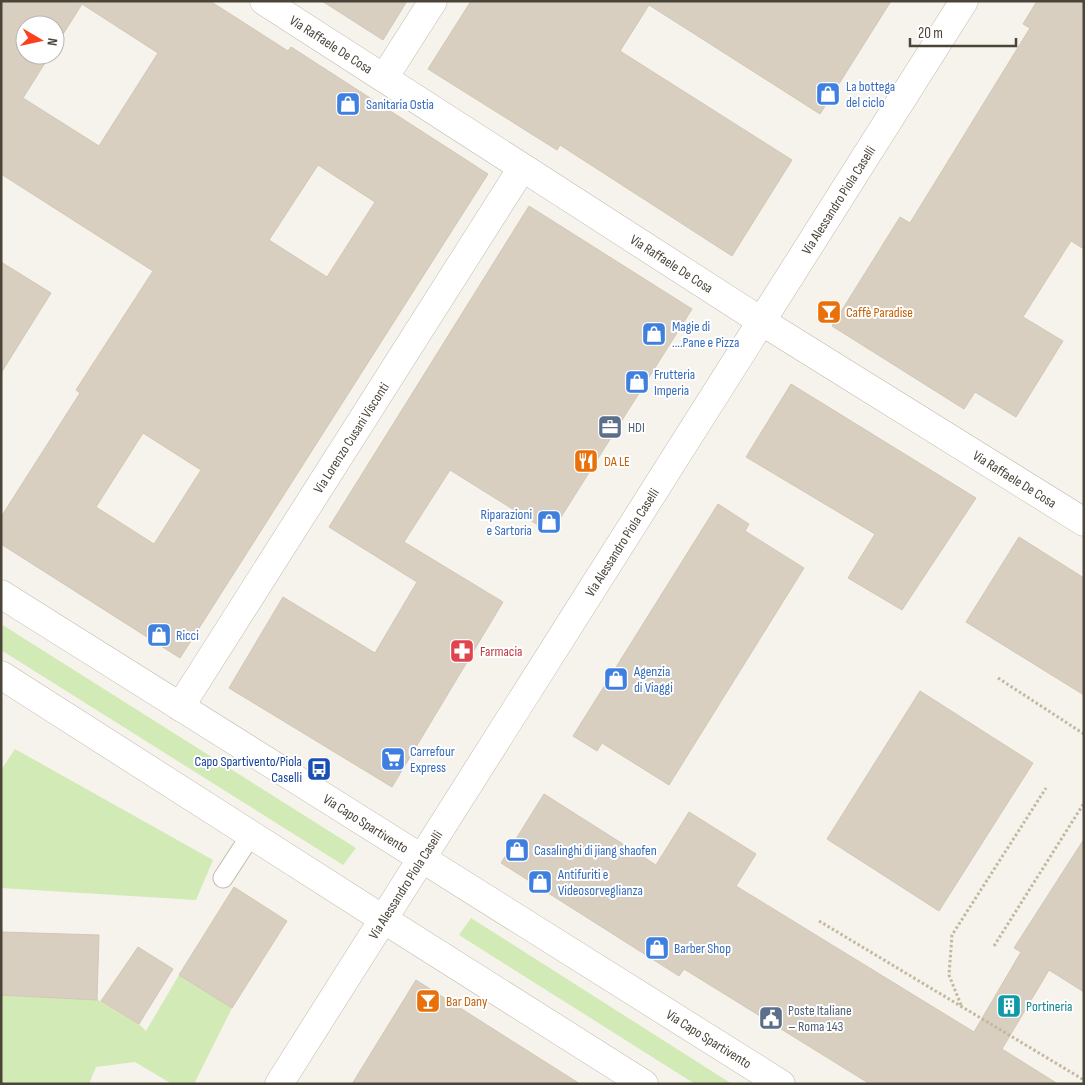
<svg xmlns="http://www.w3.org/2000/svg" width="1085" height="1085" font-family="'Sofia Sans Condensed',sans-serif">
	<style>
		.green { fill: #d2eab5 }
		.building { fill: #d8cfc1; stroke: #d3c7b4; fill-rule: evenodd }
		.lines { fill: none; stroke-linecap: round; stroke-linejoin: round }
		.service-casing { stroke: #c2bbae; stroke-width: 21 }
		.minor-casing { stroke: #c2bbae; stroke-width: 29 }
		.path { stroke: #c4b79f; stroke-width: 3; stroke-dasharray: 2.5 2.5; stroke-linecap: butt }
		.service { stroke: #fff; stroke-width: 19 }
		.minor { stroke: #fff; stroke-width: 28 }
		.labels { text-anchor: middle; stroke-width: 4; stroke-linejoin: round; paint-order: stroke }
		.street-label { font-size: 14px; fill: #4b4439; stroke: #fff }
		.shop-label { font-size: 14px; fill: #366cbe; stroke: #fff; text-anchor: start }
		.food-label { font-size: 14px; fill: #c56008; stroke: #fff; text-anchor: start }
		.service-label { font-size: 14px; fill: #4e5e75; stroke: #fff; text-anchor: start }
		.health-label { font-size: 14px; fill: #be3a42; stroke: #fff; text-anchor: start }
		.transit-label { font-size: 14px; fill: #164399; stroke: #fff; text-anchor: end }
		.culture-label { font-size: 14px; fill: #0d838f; stroke: #fff; text-anchor: start }
	</style>
	<rect width="100%" height="100%" fill="#f6f3ec"/>
	<g class="green">
		<path d="M 1,624 L 356,848 L 343,865 L 1,650 Z"/>
		<path d="M 15,749 L 213,860 L 196,900 L 1,888 L 1,770 Z"/>
		<path d="M 471,918 L 732,1084 L 695,1084 L 459,935 Z"/>
		<path d="M 179,975 L 232,1008 L 194,1084 L 172,1084 L 135,1062 L 96,1067 L 89,1084 L 1,1084 L 1,995 L 98,1000 L 139,1024 L 146,1031 Z"/>
	</g>
	<g class="building">
		<path d="M 1,1 L 210,1 L 288,51 L 291,47 L 488,174 L 180,658 L 1,544 L 1,517 L 80,393 L 76,390 L 153,271 L 1,174 ZM 82,4 L 158,53 L 99,146 L 23,98 L 50,55 L 25,55 L 25,25 L 55,25 L 55,47 ZM 318,165 L 375,202 L 327,277 L 269,240 ZM 143,433 L 201,470 L 154,544 L 96,507 Z"/>
		<path d="M 322,1 L 407,1 L 383,40 Z"/>
		<path d="M 471,1 L 891,1 L 820,114 L 649,5 L 620,51 L 792,160 L 732,256 L 560,145 L 557,150 L 428,69 Z"/>
		<path d="M 1037,1 L 1084,1 L 1084,249 L 1071,241 L 1023,317 L 1063,341 L 1016,417 L 975,392 L 964,409 L 832,326 L 900,217 L 910,223 L 1030,28 L 1023,24 Z"/>
		<path d="M 529,206 L 692,309 L 551,533 L 450,470 L 404,542 L 503,602 L 392,787 L 229,688 L 283,597 L 375,653 L 417,582 L 329,527 Z"/>
		<path d="M 1,262 L 51,293 L 1,373 Z"/>
		<path d="M 791,384 L 976,498 L 902,610 L 848,578 L 875,534 L 746,457 Z"/>
		<path d="M 718,504 L 749,524 L 745,531 L 804,568 L 669,785 L 602,743 L 597,751 L 573,736 Z"/>
		<path d="M 1019,537 L 1084,578 L 1084,695 L 966,622 Z"/>
		<path d="M 920,691 L 1033,763 L 939,911 L 827,839 Z"/>
		<path d="M 544,794 L 656,865 L 689,812 L 756,854 L 736,886 L 974,1032 L 1021,952 L 1014,948 L 1084,839 L 1084,992 L 1049,970 L 1002,1049 L 1058,1084 L 870,1084 L 684,969 L 679,976 L 501,863 Z"/>
		<path d="M 234,887 L 287,921 L 232,1008 L 179,975 Z"/>
		<path d="M 1,932 L 99,935 L 97,1000 L 1,995 Z"/>
		<path d="M 138,947 L 173,969 L 139,1024 L 101,1001 Z"/>
		<path d="M 416,980 L 580,1084 L 352,1084 Z"/>
	</g>
	<g class="lines">
		<defs>
			<path id="service" d="M 223,878 L 251,835"/>
			<g id="minor">
				<path id="s1" d="M 264,1 L 761,321 L 1084,522"/>
				<path d="M 384,78 L 433,1"/>
				<path id="s2" d="M 1,594 L 781,1084"/>
				<path d="M 1,675 L 383,919 L 644,1084"/>
				<path id="s3" d="M 180,707 L 522,168"/>
				<path id="s4" d="M 279,1084 L 964,1"/>
			</g>
		</defs>
		<use href="#service" class="service-casing"/>
		<use href="#minor" class="minor-casing"/>
		<g class="path">
			<path d="M 998,678 L 1084,734"/>
			<path d="M 819,921 L 1084,1080"/>
			<path d="M 994,946 L 1084,803"/>
			<path d="M 961,1005 L 949,975 L 952,935 L 1046,788"/>
		</g>
		<use href="#service" class="service"/>
		<use href="#minor" class="minor"/>
	</g>
	<defs>
		<symbol id="shop-square" viewBox="-11 -11 22 22"><rect x="-9" y="-9" width="18" height="18" rx="4" fill="#3f7fe0" stroke="#fff"/><path d="M-5-2.5h2.3a2.7 3.5 0 0 1 5.4 0H5L5.5 6h-11ZM-1.5-2.5h3a1.5 2.3 0 0 0-3 0Z" fill="#fff"/></symbol>
		<symbol id="bar-square" viewBox="-11 -11 22 22"><rect x="-9" y="-9" width="18" height="18" rx="4" fill="#e8710a" stroke="#fff"/><path d="M-6-5H6L.8 .8V4.5H3.5V6h-7V4.5H-.8V.8Z" fill="#fff"/></symbol>
		<symbol id="office-square" viewBox="-11 -11 22 22"><rect x="-9" y="-9" width="18" height="18" rx="4" fill="#5c6f8a" stroke="#fff"/><path d="M-6-3h4V-5.5h4V-3h4V5H-6ZM-1-4.5V-3h2v-1.5ZM-6 0V1H6V0Z" fill="#fff"/></symbol>
		<symbol id="restaurant-square" viewBox="-11 -11 22 22"><rect x="-9" y="-9" width="18" height="18" rx="4" fill="#e8710a" stroke="#fff"/><path d="M-5-6h1v4h1v-4h1v4h1v-4h1v5L-1.5 .5V6h-2V.5L-5-1ZM5-6V6H3V1.5H1.5Q1.5-4 5-6Z" fill="#fff"/></symbol>
		<symbol id="pharmacy-square" viewBox="-11 -11 22 22"><rect x="-9" y="-9" width="18" height="18" rx="4" fill="#e0444e" stroke="#fff"/><path d="M-2-6h4v4h4v4h-4v4h-4v-4h-4v-4h4Z" fill="#fff"/></symbol>
		<symbol id="supermarket-square" viewBox="-11 -11 22 22"><rect x="-9" y="-9" width="18" height="18" rx="4" fill="#3f7fe0" stroke="#fff"/><path d="M-6-5.5h2.5l.6 2H6L4.5 2H-2.5L-4.4-4H-6ZM-1.5 3.2a1.3 1.3 0 1 0 .1 0ZM3 3.2a1.3 1.3 0 1 0 .1 0Z" fill="#fff"/></symbol>
		<symbol id="bus-square" viewBox="-11 -11 22 22"><rect x="-9" y="-9" width="18" height="18" rx="4" fill="#1a4fb4" stroke="#fff"/><path d="M-5-6H5V4H4V6H2V4H-2V6H-4V4H-5ZM-3.5-4V0h7V-4ZM-3.5 1.2v1.5H-2V1.2ZM2 1.2v1.5H3.5V1.2Z" fill="#fff"/></symbol>
		<symbol id="building-square" viewBox="-11 -11 22 22"><rect x="-9" y="-9" width="18" height="18" rx="4" fill="#0f9aa8" stroke="#fff"/><path d="M-4-6H4V6H1V3H-1V6H-4ZM-2.5-4.3h1.7v1.8h-1.7ZM.8-4.3h1.7v1.8H.8ZM-2.5-1h1.7V.8h-1.7ZM.8-1h1.7V.8H.8Z" fill="#fff"/></symbol>
		<symbol id="civic-square" viewBox="-11 -11 22 22"><rect x="-9" y="-9" width="18" height="18" rx="4" fill="#5c6f8a" stroke="#fff"/><path d="M-.6-6.5H3V-4.5H.6V-3L4-1V1h2V6H-6V1h2V-1L-.6-3ZM-1.2 2.5V6h2.4V2.5Z" fill="#fff"/></symbol>
	</defs>
	<g fill-rule="evenodd">
		<use href="#shop-square" x="814" y="80" width="28" height="28"/>
		<use href="#shop-square" x="334" y="90" width="28" height="28"/>
		<use href="#bar-square" x="815" y="298" width="28" height="28"/>
		<use href="#shop-square" x="640" y="320" width="28" height="28"/>
		<use href="#shop-square" x="623" y="368" width="28" height="28"/>
		<use href="#office-square" x="596" y="413" width="28" height="28"/>
		<use href="#restaurant-square" x="572" y="447" width="28" height="28"/>
		<use href="#shop-square" x="535" y="508" width="28" height="28"/>
		<use href="#shop-square" x="145" y="621" width="28" height="28"/>
		<use href="#pharmacy-square" x="448" y="637" width="28" height="28"/>
		<use href="#shop-square" x="602" y="665" width="28" height="28"/>
		<use href="#supermarket-square" x="379" y="745" width="28" height="28"/>
		<use href="#bus-square" x="305" y="755" width="28" height="28"/>
		<use href="#shop-square" x="503" y="836" width="28" height="28"/>
		<use href="#shop-square" x="526" y="868" width="28" height="28"/>
		<use href="#shop-square" x="643" y="934" width="28" height="28"/>
		<use href="#bar-square" x="414" y="987" width="28" height="28"/>
		<use href="#building-square" x="995" y="992" width="28" height="28"/>
		<use href="#civic-square" x="757" y="1004" width="28" height="28"/>
	</g>
	<g class="labels">
		<g class="street-label">
			<text dy="5" stroke="none"><textPath href="#s1" startOffset="80">Via Raffaele De Cosa</textPath></text>
			<text dy="5" stroke="none"><textPath href="#s4" startOffset="1046">Via Alessandro Piola Caselli</textPath></text>
			<text dy="5" stroke="none"><textPath href="#s1" startOffset="485">Via Raffaele De Cosa</textPath></text>
			<text dy="5" stroke="none"><textPath href="#s3" startOffset="319">Via Lorenzo Cusani Visconti</textPath></text>
			<text dy="5" stroke="none"><textPath href="#s1" startOffset="890">Via Raffaele De Cosa</textPath></text>
			<text dy="5" stroke="none"><textPath href="#s4" startOffset="641">Via Alessandro Piola Caselli</textPath></text>
			<text dy="5" stroke="none"><textPath href="#s2" startOffset="431">Via Capo Spartivento</textPath></text>
			<text dy="5" stroke="none"><textPath href="#s4" startOffset="236">Via Alessandro Piola Caselli</textPath></text>
			<text dy="5" stroke="none"><textPath href="#s2" startOffset="836">Via Capo Spartivento</textPath></text>
		</g>
		<g class="shop-label">
			<text x="846" y="91">La bottega<tspan x="846" dy="16">del ciclo</tspan></text>
			<text x="366" y="109">Sanitaria Ostia</text>
			<text x="672" y="331">Magie di<tspan x="672" dy="16">....Pane e Pizza</tspan></text>
			<text x="654" y="379">Frutteria<tspan x="654" dy="16">Imperia</tspan></text>
			<text x="532" y="519" text-anchor="end">Riparazioni<tspan x="532" dy="16">e Sartoria</tspan></text>
			<text x="176" y="640">Ricci</text>
			<text x="634" y="676">Agenzia<tspan x="634" dy="16">di Viaggi</tspan></text>
			<text x="410" y="756">Carrefour<tspan x="410" dy="16">Express</tspan></text>
			<text x="534" y="855">Casalinghi di jiang shaofen</text>
			<text x="558" y="879">Antifuriti e<tspan x="558" dy="16">Videosorveglianza</tspan></text>
			<text x="674" y="953">Barber Shop</text>
		</g>
		<g class="food-label">
			<text x="846" y="317">Caffè Paradise</text>
			<text x="604" y="466">DA LE</text>
			<text x="446" y="1006">Bar Dany</text>
		</g>
		<g class="service-label">
			<text x="628" y="432">HDI</text>
			<text x="788" y="1015">Poste Italiane<tspan x="788" dy="16">– Roma 143</tspan></text>
		</g>
		<g class="health-label">
			<text x="480" y="656">Farmacia</text>
		</g>
		<g class="transit-label">
			<text x="302" y="766">Capo Spartivento/Piola<tspan x="302" dy="16">Caselli</tspan></text>
		</g>
		<g class="culture-label">
			<text x="1026" y="1011">Portineria</text>
		</g>
	</g>
	<rect width="1085" height="1085" fill="none" stroke="#4b4439" stroke-width="5"/>
	<g transform="translate(40 40) rotate(99)"><circle r="24" fill="#ffffff" stroke="#b7b4b0"/>
	<path d="M0-4L9 19L0 12L-9 19Z" fill="#fc3f1d"/>
	<text y="-8" font-size="14" font-weight="bold" text-anchor="middle" fill="#4b4439">N</text>
	</g>
	<path d="M910 38v8h106v-8" fill="none" stroke="#4b4439" stroke-width="2.5"/>
	<text x="918" y="38" font-size="15" fill="#4b4439" stroke="#ffffff" stroke-width="4" paint-order="stroke">20 m</text>
</svg>
